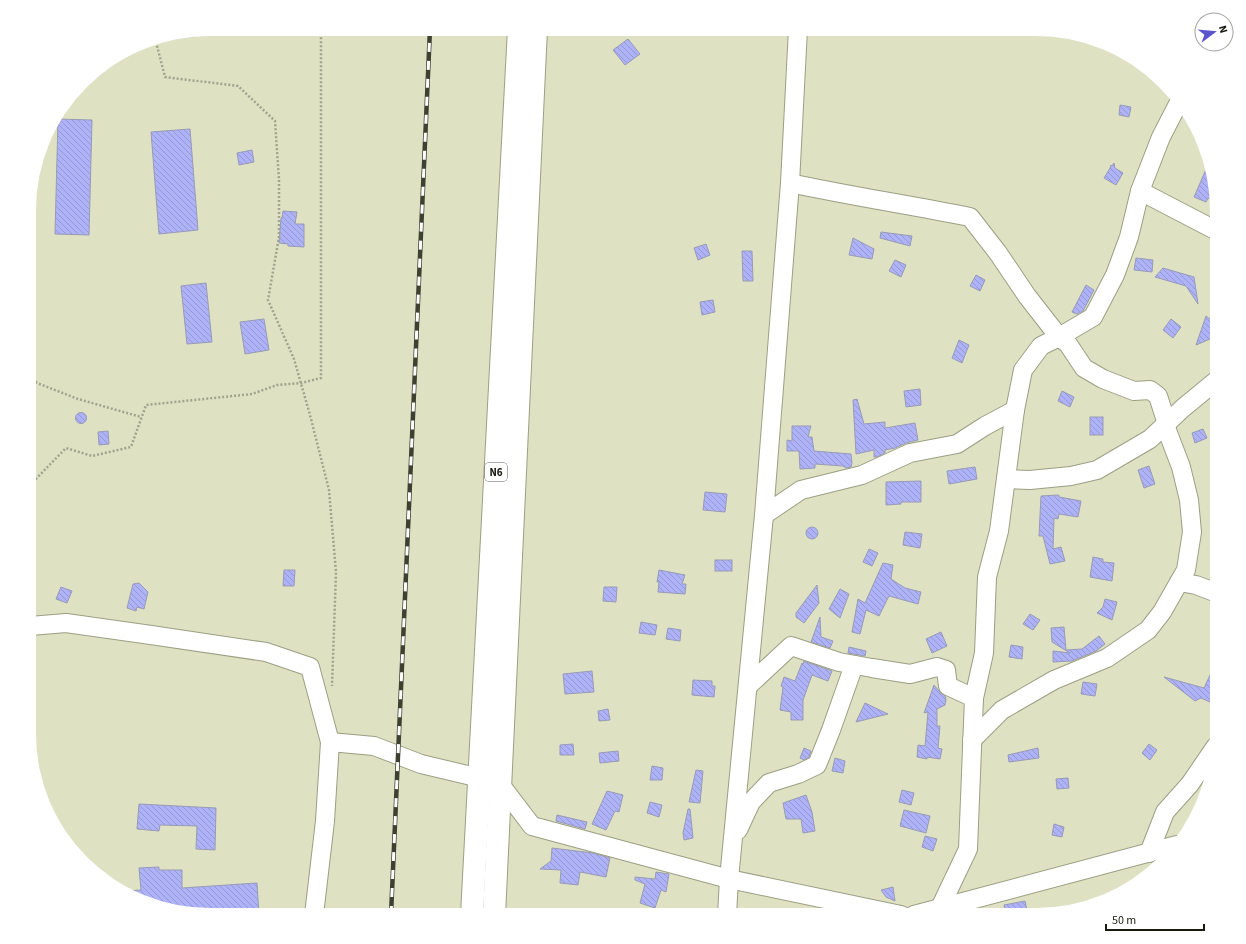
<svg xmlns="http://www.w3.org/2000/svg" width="1246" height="944" font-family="'Source Sans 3',sans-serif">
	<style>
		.building { fill: url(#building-back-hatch); stroke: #989ab6 }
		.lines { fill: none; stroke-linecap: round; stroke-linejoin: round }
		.minor-casing { stroke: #9c9f83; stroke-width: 20 }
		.highway-casing { stroke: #9c9f83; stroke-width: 24 }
		.path { stroke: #a0a38b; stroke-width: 2.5; stroke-dasharray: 2 2; stroke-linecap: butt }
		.minor { stroke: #fff; stroke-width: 18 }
		.highway { stroke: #fff; stroke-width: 22 }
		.rail-casing { stroke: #3e4031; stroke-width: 4.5 }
		.rail { stroke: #fff; stroke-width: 3; stroke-dasharray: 9; stroke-linecap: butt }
		.labels { text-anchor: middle; stroke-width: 3; stroke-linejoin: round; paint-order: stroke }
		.shield { fill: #fff; stroke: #5d5f57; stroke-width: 1 }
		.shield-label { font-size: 11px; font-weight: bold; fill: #181a0f }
	</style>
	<defs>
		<pattern id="building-back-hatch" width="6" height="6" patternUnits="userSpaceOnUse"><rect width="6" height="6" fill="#aeb2f6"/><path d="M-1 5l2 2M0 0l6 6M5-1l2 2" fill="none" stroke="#9598d2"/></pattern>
	</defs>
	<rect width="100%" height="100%" fill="#dee2c3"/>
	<g class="building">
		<path d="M 628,39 L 640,54 L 625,65 L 613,50 Z"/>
		<path d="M 1120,105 L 1131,107 L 1129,117 L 1119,115 Z"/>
		<path d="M 58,119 L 92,120 L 89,235 L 55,234 Z"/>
		<path d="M 190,129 L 198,230 L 159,234 L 151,132 Z"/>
		<path d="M 252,150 L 254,162 L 239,165 L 237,153 Z"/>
		<path d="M 1114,163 L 1115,168 L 1123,173 L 1116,185 L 1104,178 L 1110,168 L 1111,165 L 1112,166 Z"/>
		<path d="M 1207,167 L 1215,202 L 1208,198 L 1206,202 L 1194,197 Z"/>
		<path d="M 283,211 L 297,212 L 295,224 L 304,224 L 304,247 L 288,246 L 288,244 L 279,243 L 281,218 L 282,218 Z"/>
		<path d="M 881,232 L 912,236 L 910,246 L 880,238 Z"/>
		<path d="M 853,238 L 874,249 L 872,259 L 849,255 Z"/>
		<path d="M 706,244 L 710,255 L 698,260 L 694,248 Z"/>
		<path d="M 742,251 L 752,251 L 753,281 L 743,281 Z"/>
		<path d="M 1136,258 L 1153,260 L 1152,272 L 1134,270 Z"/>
		<path d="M 895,260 L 906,265 L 901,277 L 889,271 Z"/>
		<path d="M 1163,268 L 1194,277 L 1198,304 L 1186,286 L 1155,277 Z"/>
		<path d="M 976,275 L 985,280 L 980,291 L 970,286 Z"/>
		<path d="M 206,283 L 212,342 L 187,344 L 181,286 Z"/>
		<path d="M 1086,285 L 1094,290 L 1083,311 L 1077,314 L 1072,312 Z"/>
		<path d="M 713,300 L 715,312 L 702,315 L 700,302 Z"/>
		<path d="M 1217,311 L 1217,345 L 1210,339 L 1196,345 L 1206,316 L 1211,320 Z"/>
		<path d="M 264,319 L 269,350 L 245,354 L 240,322 Z"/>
		<path d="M 1171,319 L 1181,327 L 1173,338 L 1163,330 Z"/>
		<path d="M 959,340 L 969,345 L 962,363 L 952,358 Z"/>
		<path d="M 920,389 L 921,405 L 906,407 L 904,391 Z"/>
		<path d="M 1062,391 L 1074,397 L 1070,407 L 1058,401 Z"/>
		<path d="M 857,399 L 864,424 L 885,422 L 885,428 L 915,423 L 918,440 L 906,443 L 895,448 L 885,450 L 885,453 L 877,457 L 874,457 L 874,450 L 856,454 L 853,400 Z"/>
		<circle cx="81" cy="418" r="5.5"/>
		<rect x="1090" y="417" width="13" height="18"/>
		<path d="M 792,426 L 811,426 L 808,437 L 812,437 L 814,451 L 851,454 L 852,463 L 851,467 L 846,468 L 843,466 L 815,464 L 815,468 L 800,469 L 799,451 L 787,451 L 787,440 L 792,441 Z"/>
		<path d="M 1203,429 L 1207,438 L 1195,443 L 1192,433 Z"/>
		<path d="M 108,431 L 109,444 L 99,445 L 98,432 Z"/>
		<path d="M 1149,466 L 1155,484 L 1144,488 L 1138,470 Z"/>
		<path d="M 975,467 L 977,479 L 949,484 L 947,471 Z"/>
		<path d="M 921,481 L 921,502 L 901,502 L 901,504 L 886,505 L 886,482 Z"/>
		<path d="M 705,492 L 727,494 L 725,512 L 703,510 Z"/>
		<path d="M 1059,495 L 1059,497 L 1081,501 L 1078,517 L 1059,514 L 1058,519 L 1054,518 L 1053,549 L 1061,547 L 1065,561 L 1050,564 L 1043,536 L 1039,536 L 1041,496 Z"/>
		<circle cx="812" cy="533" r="6"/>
		<path d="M 905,532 L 922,534 L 920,548 L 903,545 Z"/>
		<path d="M 869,549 L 878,553 L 872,566 L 863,562 Z"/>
		<path d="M 1093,557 L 1103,559 L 1103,562 L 1114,563 L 1112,581 L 1090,577 Z"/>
		<rect x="715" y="560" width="17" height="11"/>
		<path d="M 883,563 L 893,565 L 891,579 L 905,588 L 921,592 L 918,604 L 889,596 L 879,616 L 866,610 L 860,634 L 852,632 L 858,599 L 865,603 Z"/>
		<path d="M 284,570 L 295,570 L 294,586 L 283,586 Z"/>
		<path d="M 659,570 L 685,575 L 682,584 L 686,584 L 685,594 L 658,592 L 659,582 L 657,582 Z"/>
		<path d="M 139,583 L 148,592 L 144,609 L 137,607 L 136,611 L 127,608 L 133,584 Z"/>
		<path d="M 817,585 L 819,603 L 804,623 L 796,617 L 796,613 Z"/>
		<path d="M 61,587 L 72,591 L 67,603 L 56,599 Z"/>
		<path d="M 604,587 L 617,587 L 616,602 L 603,601 Z"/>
		<path d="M 840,589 L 849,594 L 840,618 L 829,609 Z"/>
		<path d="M 1105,599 L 1117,602 L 1112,620 L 1097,613 L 1103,607 Z"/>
		<path d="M 1030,614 L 1040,620 L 1033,630 L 1023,624 Z"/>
		<path d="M 820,617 L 821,637 L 833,641 L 830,648 L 811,642 Z"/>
		<path d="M 641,622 L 657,625 L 655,635 L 639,633 Z"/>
		<path d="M 1064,627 L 1066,650 L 1082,649 L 1099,636 L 1105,644 L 1096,651 L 1072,661 L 1053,662 L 1053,651 L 1070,653 L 1052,642 L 1051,628 Z"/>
		<path d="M 668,628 L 681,630 L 680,641 L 666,639 Z"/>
		<path d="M 941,632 L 947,646 L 932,653 L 926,639 Z"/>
		<path d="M 1011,645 L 1023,647 L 1022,659 L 1009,657 Z"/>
		<path d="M 849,647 L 866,651 L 865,656 L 848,653 Z"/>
		<path d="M 1217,660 L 1217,688 L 1210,702 L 1201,698 L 1195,701 L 1164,677 L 1204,688 Z"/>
		<path d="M 804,661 L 832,671 L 828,681 L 812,675 L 803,700 L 803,720 L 791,720 L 791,712 L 780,710 L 783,687 L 781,686 L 784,677 L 795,681 L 802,663 L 803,664 Z"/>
		<path d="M 592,671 L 594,692 L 565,694 L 563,674 Z"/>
		<path d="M 693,680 L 712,681 L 712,686 L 715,686 L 714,697 L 692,695 Z"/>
		<path d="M 1083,682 L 1097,684 L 1095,696 L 1081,694 Z"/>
		<path d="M 934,685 L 940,692 L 945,696 L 946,700 L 945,705 L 937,709 L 937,726 L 940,726 L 938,748 L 942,749 L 940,759 L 927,757 L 927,759 L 917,757 L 918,745 L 925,746 L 928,712 L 924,713 Z"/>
		<path d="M 865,703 L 888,714 L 856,722 Z"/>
		<path d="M 608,709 L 610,720 L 599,721 L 598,711 Z"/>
		<path d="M 573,744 L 574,755 L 560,755 L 560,745 Z"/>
		<path d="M 1149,744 L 1157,750 L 1150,760 L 1142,753 Z"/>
		<path d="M 804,748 L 811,751 L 809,757 L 804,760 L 800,758 Z"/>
		<path d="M 1038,748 L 1039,758 L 1009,762 L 1008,755 Z"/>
		<path d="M 618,751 L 619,761 L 600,763 L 599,753 Z"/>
		<path d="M 835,758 L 845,761 L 843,773 L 832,771 Z"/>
		<path d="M 652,766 L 663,768 L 662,780 L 650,780 Z"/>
		<path d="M 696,770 L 703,771 L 700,803 L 689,802 Z"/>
		<path d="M 1068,778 L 1069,788 L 1057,789 L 1056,779 Z"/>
		<path d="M 902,790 L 914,793 L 911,805 L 899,802 Z"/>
		<path d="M 607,791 L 623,795 L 619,812 L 615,811 L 606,830 L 592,824 Z"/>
		<path d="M 806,795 L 812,812 L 815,831 L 803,833 L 801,819 L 786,819 L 783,803 Z"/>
		<path d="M 650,802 L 662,805 L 659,817 L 647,813 Z"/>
		<path d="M 139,804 L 216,808 L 215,850 L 196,849 L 197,826 L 160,825 L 159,831 L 137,829 Z"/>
		<path d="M 688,809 L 690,809 L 693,838 L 684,840 L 683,833 Z"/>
		<path d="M 904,810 L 930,816 L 926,833 L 900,826 Z"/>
		<path d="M 557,815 L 587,822 L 585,829 L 556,821 Z"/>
		<path d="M 1054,824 L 1064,827 L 1062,837 L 1052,835 Z"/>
		<path d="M 925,836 L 937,839 L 933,851 L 922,847 Z"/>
		<path d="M 552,848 L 593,853 L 610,858 L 606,877 L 580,872 L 578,885 L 560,883 L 561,870 L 540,869 L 551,861 Z"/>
		<path d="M 159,867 L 159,870 L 182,870 L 182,888 L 257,883 L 259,915 L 199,915 L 141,901 L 125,891 L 141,890 L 139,868 Z"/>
		<path d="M 656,872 L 669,874 L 666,892 L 661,890 L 655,908 L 640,903 L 645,884 L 635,880 L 635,877 L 655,879 Z"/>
		<path d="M 893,887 L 895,901 L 886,897 L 881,890 Z"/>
		<path d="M 1025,901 L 1028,915 L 1006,915 L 1004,905 Z"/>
	</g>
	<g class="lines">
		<defs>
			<g id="minor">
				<path d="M 790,183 C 850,196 910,205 970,217 L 998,253 L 1027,296 L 1059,337 L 1068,344 L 1084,368 L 1103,379 L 1134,391 L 1150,390 L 1158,396 L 1167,424"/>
				<path d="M 1140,191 L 1217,231"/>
				<path d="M 1006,479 L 1030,480 L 1071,476 L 1097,470 L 1150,439 L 1183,408 L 1217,380"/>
				<path d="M 764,515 L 801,490 L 862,475 L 910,453 L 957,444 L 985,426 L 1015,410 L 1023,370 L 1041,346 L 1059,337 L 1093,317 L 1115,275 L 1129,237 L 1140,191 L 1161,137 L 1178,104"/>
				<path d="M 1179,582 L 1196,585 L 1217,593"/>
				<path d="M 30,626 L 66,623 L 151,635 L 266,652 L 310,667 L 330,742 L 325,821 L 314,915"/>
				<path d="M 748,686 L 791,646 L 839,662 L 872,668 L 910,674 L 937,667 L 946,670 L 948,686 L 974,698"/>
				<path d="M 972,740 L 1002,710 L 1054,680 L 1107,658 L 1148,630 L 1162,612 L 1186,570 L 1192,532 L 1189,500 L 1181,467 L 1165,425"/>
				<path d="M 330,742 L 374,746 L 421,764 L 480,778 L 500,784 L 532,826 L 729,879 L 901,915"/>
				<path d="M 738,830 L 751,802 L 769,783 L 798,774 L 817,765 L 831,730 L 854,665"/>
				<path d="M 1149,853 L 1165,812 L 1190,784 L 1216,746"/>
				<path d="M 727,915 L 729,879 L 764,515 L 790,183 L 798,29"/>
				<path d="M 914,915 L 1177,845"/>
				<path d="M 950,915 L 940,908 L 968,849 L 974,698 L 984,653 L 987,577 L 999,531 L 1015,410"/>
			</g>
			<g id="highway">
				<path d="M 472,915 L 519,29"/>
				<path d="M 494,915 L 536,29"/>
			</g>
		</defs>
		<use href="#minor" class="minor-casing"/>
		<use href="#highway" class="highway-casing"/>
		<g class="path">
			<path d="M 155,38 L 165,77 L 238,86 L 275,121 L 279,180 L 279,237 L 268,300 L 294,359 L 310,415 L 329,490 L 336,572 L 332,686"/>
			<path d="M 30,376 L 37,383 L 78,399 L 141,417"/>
			<path d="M 30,485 L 66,448 L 92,456 L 131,447 L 146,405 L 252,394 L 277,385 L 301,383 L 321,378 L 321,29"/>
		</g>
		<use href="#minor" class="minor"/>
		<use href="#highway" class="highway"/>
		<defs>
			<path id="rail" d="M 391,915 L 430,29"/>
		</defs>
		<use href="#rail" class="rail-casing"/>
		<use href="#rail" class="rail"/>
	</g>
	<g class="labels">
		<rect class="shield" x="485" y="463" width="22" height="18" rx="3"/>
		<g class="shield-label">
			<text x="496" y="476">N6</text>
		</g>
	</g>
	<path d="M0 0H1246V944H0ZM210 36H1036A174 174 0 0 1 1210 210V734A174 174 0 0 1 1036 908H210A174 174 0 0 1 36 734V210A174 174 0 0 1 210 36Z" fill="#fff" fill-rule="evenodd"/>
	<g transform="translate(1214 32) rotate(74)"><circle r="19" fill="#ffffff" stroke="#a3a39f"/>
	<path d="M0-3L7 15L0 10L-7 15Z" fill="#5c54cc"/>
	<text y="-6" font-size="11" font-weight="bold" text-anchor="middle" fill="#181a0f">N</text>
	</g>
	<path d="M1106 924v6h98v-6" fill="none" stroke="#181a0f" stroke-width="2"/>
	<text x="1112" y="924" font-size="12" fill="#181a0f" stroke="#ffffff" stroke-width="3" paint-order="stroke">50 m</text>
</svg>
